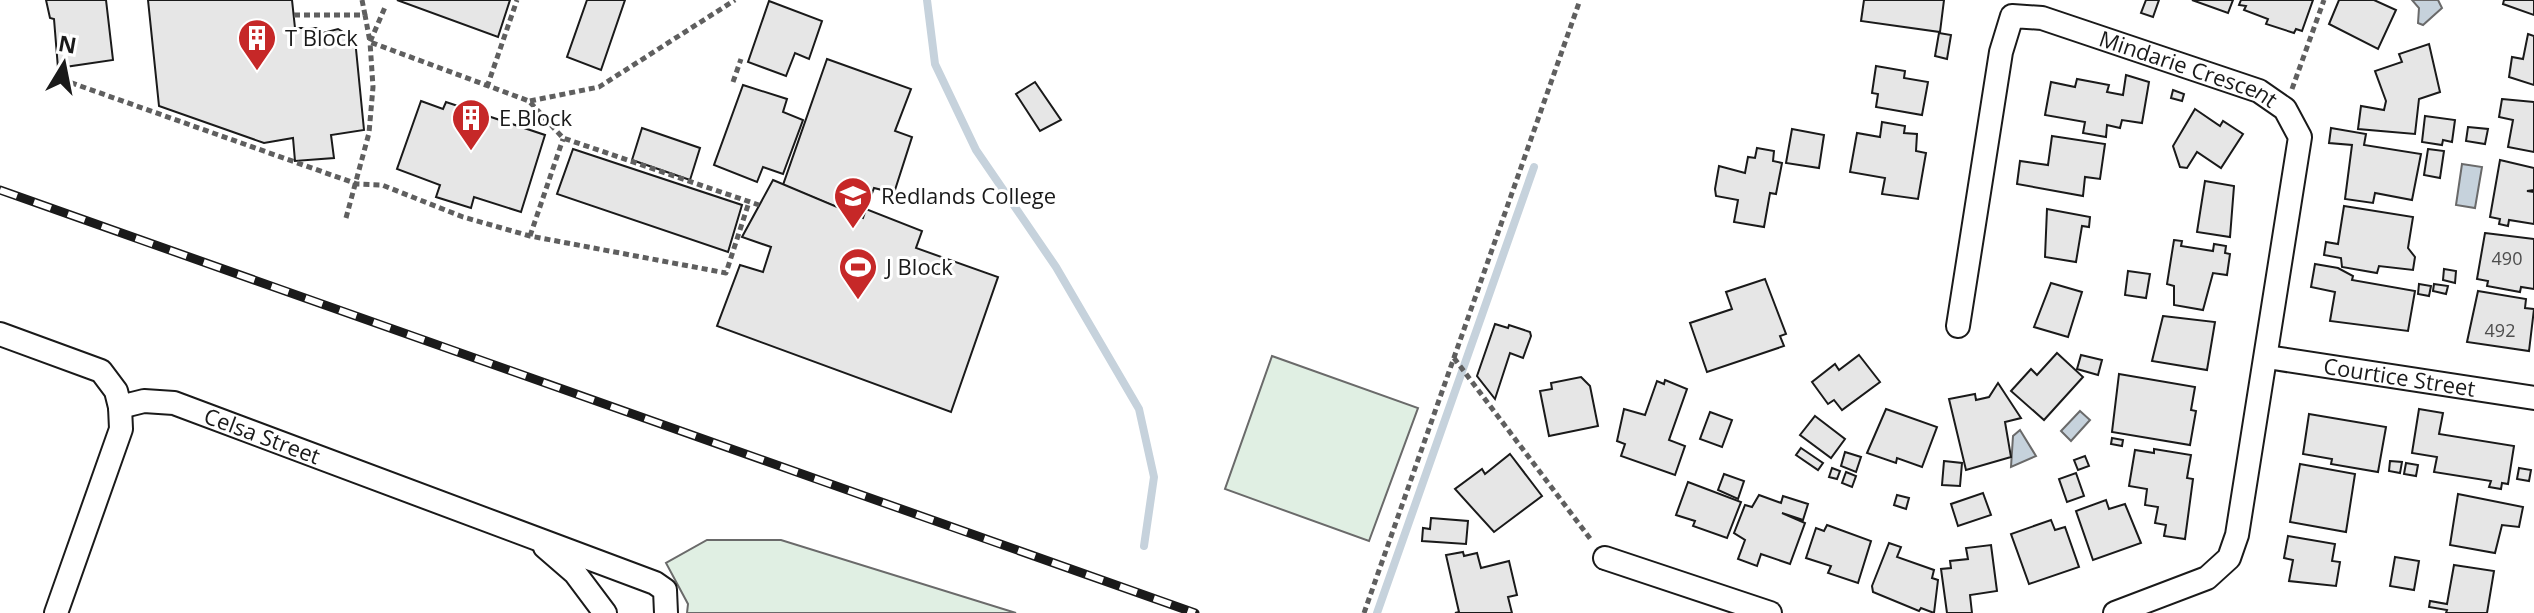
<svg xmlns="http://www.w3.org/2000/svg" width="2534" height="613" font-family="'Open Sans',sans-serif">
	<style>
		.green { fill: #e0efe3; stroke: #6a6a6a; stroke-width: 2 }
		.water { fill: #c6d2dc; stroke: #6a6a6a; stroke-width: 2 }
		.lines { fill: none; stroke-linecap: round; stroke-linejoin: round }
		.stream { stroke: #c6d2dc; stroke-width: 8 }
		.building { fill: #e6e6e6; stroke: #1a1a1a; stroke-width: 2 }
		.street-casing { stroke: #1a1a1a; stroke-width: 26 }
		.path { stroke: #5f5f5f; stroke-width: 5; stroke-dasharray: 6 4; stroke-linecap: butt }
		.street { stroke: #fff; stroke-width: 22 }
		.rail-casing { stroke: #1a1a1a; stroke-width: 9 }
		.rail { stroke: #fff; stroke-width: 6; stroke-dasharray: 18; stroke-linecap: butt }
		.labels { text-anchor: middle; stroke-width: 6; stroke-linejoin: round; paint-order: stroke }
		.number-label { font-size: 18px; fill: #4d4d4d }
		.poi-label { font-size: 22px; fill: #1a1a1a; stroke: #fff; text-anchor: start }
		.street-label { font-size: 22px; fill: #1a1a1a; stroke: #fff }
	</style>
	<rect width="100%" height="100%" fill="#fff"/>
	<g class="green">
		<path d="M 1272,356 L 1418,408 L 1369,541 L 1225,489 Z"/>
		<path d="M 707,540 L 781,540 L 1016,613 L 687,613 L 688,604 L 666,563 Z"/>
	</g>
	<g class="water">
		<path d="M 2438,0 L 2442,8 L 2423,25 L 2418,23 L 2419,8 L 2412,0 Z"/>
		<path d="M 2462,164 L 2482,167 L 2475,208 L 2456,205 Z"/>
		<path d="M 2080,411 L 2090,420 L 2071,441 L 2061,431 Z"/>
		<path d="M 2020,430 L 2036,456 L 2011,467 L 2013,436 Z"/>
	</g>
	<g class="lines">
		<g class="stream">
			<path d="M 927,0 L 935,64 L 976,150 L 1056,267 L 1139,409 L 1154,477 L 1144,546"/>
			<path d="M 1377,613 L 1534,167"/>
		</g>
	</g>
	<g class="building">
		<path d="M 46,0 L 106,0 L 113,60 L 58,68 L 54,19 L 50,18 Z"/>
		<path d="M 148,0 L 292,0 L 295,28 L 317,28 L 323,33 L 338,29 L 355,39 L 364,130 L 331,135 L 334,158 L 295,161 L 293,138 L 264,143 L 159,106 Z"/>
		<path d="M 397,0 L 510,0 L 498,37 Z"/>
		<path d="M 587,0 L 625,0 L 601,70 L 567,57 Z"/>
		<path d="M 1864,0 L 1944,0 L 1940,32 L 1861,21 Z"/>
		<path d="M 2146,0 L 2159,0 L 2153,17 L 2141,13 Z"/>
		<path d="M 2192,0 L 2233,0 L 2228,13 Z"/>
		<path d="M 2241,0 L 2313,0 L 2302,31 L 2296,29 L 2294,33 L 2266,24 L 2268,19 L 2244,10 L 2246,6 L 2239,5 Z"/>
		<path d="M 2339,0 L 2374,0 L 2396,10 L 2378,49 L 2329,24 Z"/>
		<path d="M 2504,0 L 2534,0 L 2534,15 L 2503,4 Z"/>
		<path d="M 769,1 L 822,21 L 809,59 L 795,53 L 786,76 L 748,62 Z"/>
		<path d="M 1939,33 L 1951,35 L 1947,59 L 1935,56 Z"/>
		<path d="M 2528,34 L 2534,36 L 2534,85 L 2509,77 L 2512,57 L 2523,59 Z"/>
		<path d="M 2429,44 L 2440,92 L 2419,99 L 2415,134 L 2358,129 L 2361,106 L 2384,110 L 2386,101 L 2375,71 L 2402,62 L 2399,54 Z"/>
		<path d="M 827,59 L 911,89 L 895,131 L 912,137 L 894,193 L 874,188 L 863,218 L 783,185 Z"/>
		<path d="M 1876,66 L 1905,71 L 1904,78 L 1928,82 L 1922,115 L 1876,107 L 1878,94 L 1872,93 Z"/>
		<path d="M 2126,75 L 2149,82 L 2142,123 L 2122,120 L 2120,128 L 2107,125 L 2106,137 L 2083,133 L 2085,122 L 2045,115 L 2051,82 L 2075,87 L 2077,79 L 2109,85 L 2107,92 L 2123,95 Z"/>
		<path d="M 1035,82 L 1061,120 L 1040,131 L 1016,94 Z"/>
		<path d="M 743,85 L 787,99 L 783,112 L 803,120 L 783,174 L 763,167 L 757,182 L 714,165 Z"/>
		<path d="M 2173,90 L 2184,94 L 2182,101 L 2171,98 Z"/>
		<path d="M 2502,99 L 2534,102 L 2534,152 L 2508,147 L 2513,120 L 2499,117 Z"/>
		<path d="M 421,101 L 443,109 L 446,102 L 545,135 L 521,212 L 474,197 L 471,208 L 436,197 L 440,185 L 397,169 Z"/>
		<path d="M 2195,109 L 2220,126 L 2223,121 L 2243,134 L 2221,168 L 2197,152 L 2187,168 L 2180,167 L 2173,146 Z"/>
		<path d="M 2425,116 L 2455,120 L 2452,142 L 2443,140 L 2442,145 L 2422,142 Z"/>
		<path d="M 1882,122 L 1905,126 L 1904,133 L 1917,134 L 1916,151 L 1926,153 L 1918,199 L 1882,194 L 1885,178 L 1850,172 L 1857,133 L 1880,137 Z"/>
		<path d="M 2468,127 L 2488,129 L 2485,144 L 2466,141 Z"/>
		<path d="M 642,128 L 700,148 L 690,180 L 632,160 Z"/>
		<path d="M 2331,128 L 2366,134 L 2364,145 L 2421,154 L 2412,200 L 2375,193 L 2373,203 L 2345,199 L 2352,145 L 2329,143 Z"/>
		<path d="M 1792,129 L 1824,135 L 1819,168 L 1786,163 Z"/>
		<path d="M 2052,136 L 2105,144 L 2100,179 L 2085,177 L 2083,196 L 2017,184 L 2020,161 L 2048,165 Z"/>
		<path d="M 1757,148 L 1774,151 L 1773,161 L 1782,163 L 1776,194 L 1770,193 L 1764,227 L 1734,222 L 1738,200 L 1716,196 L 1715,189 L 1719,166 L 1745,173 L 1748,157 L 1755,158 Z"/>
		<path d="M 573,149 L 742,205 L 728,252 L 557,194 Z"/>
		<path d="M 2428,149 L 2444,151 L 2440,178 L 2424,175 Z"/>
		<path d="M 2500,160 L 2534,168 L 2534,190 L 2527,191 L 2534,192 L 2534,224 L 2509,220 L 2508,226 L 2499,224 L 2500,219 L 2490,217 Z"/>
		<path d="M 773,180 L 863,218 L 866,209 L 922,231 L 916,248 L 998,277 L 951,412 L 717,326 L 740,265 L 763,272 L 771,247 L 742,237 Z"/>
		<path d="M 2205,181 L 2234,186 L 2230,237 L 2197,232 Z"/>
		<path d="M 2344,206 L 2413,217 L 2408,248 L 2415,257 L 2413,270 L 2379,266 L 2377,273 L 2342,267 L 2341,258 L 2324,255 L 2326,242 L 2338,244 Z"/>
		<path d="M 2047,209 L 2090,217 L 2089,227 L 2082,226 L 2076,262 L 2045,257 Z"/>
		<path d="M 2485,233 L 2534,239 L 2534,289 L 2521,287 L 2520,292 L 2487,286 L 2488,281 L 2477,279 Z"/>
		<path d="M 2174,240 L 2182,241 L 2181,246 L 2213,251 L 2214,244 L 2226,246 L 2225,253 L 2230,254 L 2227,275 L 2213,273 L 2203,310 L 2174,305 L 2174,286 L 2167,284 Z"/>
		<path d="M 2315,264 L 2338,268 L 2353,276 L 2352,280 L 2415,291 L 2408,331 L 2330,321 L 2335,292 L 2311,287 Z"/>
		<path d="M 2444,269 L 2456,271 L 2455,283 L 2443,280 Z"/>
		<path d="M 2128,271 L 2150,274 L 2146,298 L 2125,295 Z"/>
		<path d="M 1765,279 L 1786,334 L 1780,336 L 1784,346 L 1707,372 L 1690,323 L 1732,309 L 1726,292 Z"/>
		<path d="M 2051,283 L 2082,292 L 2068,337 L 2034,327 Z"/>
		<path d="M 2419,284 L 2431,286 L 2429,296 L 2418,294 Z"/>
		<path d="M 2434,284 L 2448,286 L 2446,294 L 2433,291 Z"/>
		<path d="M 2478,291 L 2526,299 L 2525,308 L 2534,309 L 2529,351 L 2467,342 Z"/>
		<path d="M 2163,316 L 2215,322 L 2207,370 L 2152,361 Z"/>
		<path d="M 1495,324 L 1508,328 L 1509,325 L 1530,332 L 1531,336 L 1523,358 L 1510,353 L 1495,399 L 1477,376 Z"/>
		<path d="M 2057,353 L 2083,377 L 2044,420 L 2011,391 L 2031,369 L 2037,375 Z"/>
		<path d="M 1859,355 L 1880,382 L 1842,410 L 1834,400 L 1828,404 L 1812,382 L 1835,364 L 1839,370 Z"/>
		<path d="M 2081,355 L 2102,360 L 2098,375 L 2077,369 Z"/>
		<path d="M 2119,374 L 2195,387 L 2191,410 L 2196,411 L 2190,445 L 2112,432 Z"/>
		<path d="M 1581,377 L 1590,386 L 1598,426 L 1549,436 L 1540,391 L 1552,389 L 1551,383 Z"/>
		<path d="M 1665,380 L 1687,389 L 1669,440 L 1685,446 L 1675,475 L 1621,456 L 1625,444 L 1617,441 L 1624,409 L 1645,415 L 1657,381 L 1664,384 Z"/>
		<path d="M 1998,383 L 2021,418 L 2005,422 L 2011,457 L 1966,470 L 1949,399 L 1975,394 L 1976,400 L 1989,397 Z"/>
		<path d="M 1886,409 L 1937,427 L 1922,467 L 1897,458 L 1896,463 L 1867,453 Z"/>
		<path d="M 2419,409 L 2443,413 L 2439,434 L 2514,446 L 2508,484 L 2502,483 L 2501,489 L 2489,487 L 2491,481 L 2434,472 L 2437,457 L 2412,453 Z"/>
		<path d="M 1710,412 L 1732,420 L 1722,447 L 1700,439 Z"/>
		<path d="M 2309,414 L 2386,427 L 2378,472 L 2331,464 L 2332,459 L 2303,454 Z"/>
		<path d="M 1815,416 L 1845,439 L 1831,458 L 1800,435 Z"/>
		<path d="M 2112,438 L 2123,440 L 2122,446 L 2111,444 Z"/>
		<path d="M 1801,448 L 1823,463 L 1818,470 L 1796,455 Z"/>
		<path d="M 2154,449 L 2191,455 L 2187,478 L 2193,479 L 2185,539 L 2164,536 L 2166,525 L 2155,523 L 2158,507 L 2145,505 L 2147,489 L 2129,486 L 2135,450 L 2154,453 Z"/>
		<path d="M 1845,452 L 1861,457 L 1856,472 L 1841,466 Z"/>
		<path d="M 1510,454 L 1542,496 L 1494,532 L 1455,489 L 1482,469 L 1485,474 Z"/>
		<path d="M 2085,456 L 2089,466 L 2078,470 L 2074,460 Z"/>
		<path d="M 1944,461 L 1962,463 L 1960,486 L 1942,485 Z"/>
		<path d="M 2390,461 L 2402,462 L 2400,473 L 2389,471 Z"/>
		<path d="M 2406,463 L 2418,465 L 2416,476 L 2404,474 Z"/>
		<path d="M 2300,464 L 2355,474 L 2346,532 L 2290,522 Z"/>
		<path d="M 1832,468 L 1840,471 L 1837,479 L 1829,477 Z"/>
		<path d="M 2519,468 L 2531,470 L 2529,481 L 2517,479 Z"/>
		<path d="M 1846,472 L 1856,476 L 1852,487 L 1842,483 Z"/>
		<path d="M 2076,473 L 2084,496 L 2067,502 L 2059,479 Z"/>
		<path d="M 1724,474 L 1744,481 L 1738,499 L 1718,490 Z"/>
		<path d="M 1688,482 L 1741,502 L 1727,538 L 1693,526 L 1695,521 L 1676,515 Z"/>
		<path d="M 1983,493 L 1991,515 L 1958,526 L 1951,504 Z"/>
		<path d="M 2458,494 L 2523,507 L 2519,527 L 2502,525 L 2495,553 L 2450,545 Z"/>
		<path d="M 1759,495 L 1781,503 L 1783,496 L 1808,504 L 1803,520 L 1782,513 L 1805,523 L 1790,564 L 1761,554 L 1757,566 L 1738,559 L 1745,540 L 1734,533 L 1745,505 L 1752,507 Z"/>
		<path d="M 1897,495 L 1909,498 L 1906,509 L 1894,505 Z"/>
		<path d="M 2106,500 L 2109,509 L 2125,504 L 2141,543 L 2093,560 L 2076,511 Z"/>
		<path d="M 1431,518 L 1468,521 L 1466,544 L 1422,541 L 1423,528 L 1430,529 Z"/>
		<path d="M 2051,520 L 2055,530 L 2065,527 L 2079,567 L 2029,584 L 2011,534 Z"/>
		<path d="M 1827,525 L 1871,541 L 1858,583 L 1828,573 L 1831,566 L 1806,558 L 1816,528 L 1824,531 Z"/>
		<path d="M 2288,536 L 2335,544 L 2332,561 L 2340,562 L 2336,586 L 2289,581 L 2293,560 L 2284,558 Z"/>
		<path d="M 1889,543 L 1901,547 L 1897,557 L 1934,570 L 1932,578 L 1938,580 L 1934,613 L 1921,608 L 1919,611 L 1873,592 L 1872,586 Z"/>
		<path d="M 1991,545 L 1997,591 L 1970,595 L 1972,613 L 1947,613 L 1941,569 L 1951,568 L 1950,561 L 1968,559 L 1966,548 Z"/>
		<path d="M 1463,552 L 1464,556 L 1477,553 L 1481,568 L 1509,561 L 1517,595 L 1508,597 L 1512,613 L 1455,613 L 1459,612 L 1446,555 Z"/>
		<path d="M 2395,557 L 2419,561 L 2414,590 L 2390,586 Z"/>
		<path d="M 2454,565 L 2494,571 L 2487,613 L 2446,613 L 2447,610 L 2429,607 L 2430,601 L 2447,604 Z"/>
	</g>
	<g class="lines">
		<defs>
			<g id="street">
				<path id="s1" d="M 1958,326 L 2001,52 L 2012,16 L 2042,18 L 2259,91 L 2285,109 L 2300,137 L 2237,535 L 2229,558 L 2207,578 L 2115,613"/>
				<path id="s2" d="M 0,334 L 101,371 L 116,391 L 120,407 L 144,401 L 174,403 L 655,583 L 665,590 L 666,613"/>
				<path id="s3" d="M 2267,357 L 2534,398"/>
				<path d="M 545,547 L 575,573 L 605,613"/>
				<path d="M 1605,558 L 1770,613"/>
				<path d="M 56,613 L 121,429 L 120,407"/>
			</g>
		</defs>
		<use href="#street" class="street-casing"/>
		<g class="path">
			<path d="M 362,0 L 365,15"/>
			<path d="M 294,15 L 365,15 L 370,42 L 529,101 L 563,138 L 759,205"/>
			<path d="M 52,76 L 357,184 L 382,185 L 463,217 L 530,236 L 726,273 L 749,202"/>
			<path d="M 733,82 L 741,59"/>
			<path d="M 487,87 L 517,0"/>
			<path d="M 2292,89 L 2324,0"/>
			<path d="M 530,101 L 599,87 L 735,0"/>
			<path d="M 346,218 L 369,133 L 373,87 L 370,42 L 386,5"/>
			<path d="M 530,236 L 563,139"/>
			<path d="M 1454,358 L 1592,541"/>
			<path d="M 1364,613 L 1580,0"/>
		</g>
		<use href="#street" class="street"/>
		<defs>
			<path id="rail" d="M 0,190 L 1195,613"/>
		</defs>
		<use href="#rail" class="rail-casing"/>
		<use href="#rail" class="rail"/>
	</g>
	<defs>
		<symbol id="building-pin" viewBox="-11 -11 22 30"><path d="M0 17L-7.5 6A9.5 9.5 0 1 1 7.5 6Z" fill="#c62828" stroke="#fff"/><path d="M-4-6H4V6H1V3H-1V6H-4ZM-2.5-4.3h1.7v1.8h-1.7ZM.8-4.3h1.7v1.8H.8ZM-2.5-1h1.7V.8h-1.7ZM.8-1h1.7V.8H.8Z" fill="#fff"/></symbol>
		<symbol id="school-pin" viewBox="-11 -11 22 30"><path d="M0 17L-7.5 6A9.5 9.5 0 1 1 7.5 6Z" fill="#c62828" stroke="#fff"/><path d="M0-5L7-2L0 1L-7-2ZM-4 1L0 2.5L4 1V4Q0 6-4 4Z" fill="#fff"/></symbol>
		<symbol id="stadium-pin" viewBox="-11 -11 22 30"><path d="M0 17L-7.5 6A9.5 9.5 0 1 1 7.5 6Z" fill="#c62828" stroke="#fff"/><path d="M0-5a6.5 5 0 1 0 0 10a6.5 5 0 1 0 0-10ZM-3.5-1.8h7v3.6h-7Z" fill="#fff"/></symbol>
	</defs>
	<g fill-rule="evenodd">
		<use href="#building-pin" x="235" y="16" width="44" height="60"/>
		<use href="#building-pin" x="449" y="96" width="44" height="60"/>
		<use href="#school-pin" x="831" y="174" width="44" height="60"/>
		<use href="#stadium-pin" x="836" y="245" width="44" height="60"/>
	</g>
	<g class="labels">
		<g class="number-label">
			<text x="2507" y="265">490</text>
			<text x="2500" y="337">492</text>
		</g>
		<g class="poi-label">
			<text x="285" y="46">T Block</text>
			<text x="499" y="126">E Block</text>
			<text x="881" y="204">Redlands College</text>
			<text x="886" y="275">J Block</text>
		</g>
		<g class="street-label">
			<text dy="8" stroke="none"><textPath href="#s1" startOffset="500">Mindarie Crescent</textPath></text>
			<text dy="8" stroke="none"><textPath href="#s3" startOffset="134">Courtice Street</textPath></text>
			<text dy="8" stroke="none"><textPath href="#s2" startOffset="298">Celsa Street</textPath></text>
		</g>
	</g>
	<g transform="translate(64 64) rotate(10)" stroke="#ffffff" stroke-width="6" paint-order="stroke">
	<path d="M0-6L14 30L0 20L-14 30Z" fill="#1a1a1a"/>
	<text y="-12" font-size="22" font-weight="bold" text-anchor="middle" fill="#1a1a1a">N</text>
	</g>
</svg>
